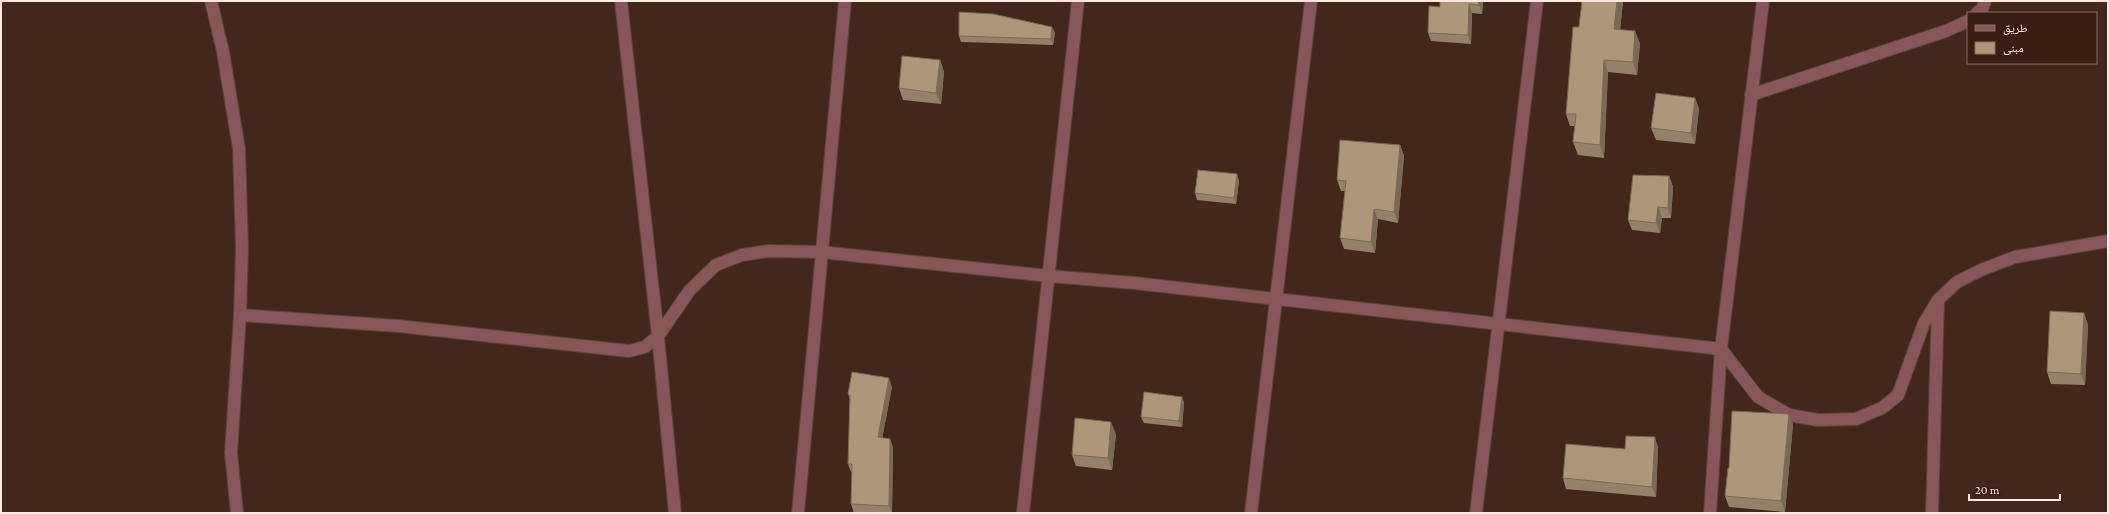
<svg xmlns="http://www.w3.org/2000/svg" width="2109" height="514" font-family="'Crimson Pro','Noto Naskh Arabic',serif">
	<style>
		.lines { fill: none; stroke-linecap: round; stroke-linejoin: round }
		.street-casing { stroke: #5d4237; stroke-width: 14 }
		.street { stroke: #865658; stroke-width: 12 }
		.wall { fill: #958169 }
		.shaded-wall { fill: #796955 }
		.building { fill: #ad967a; stroke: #796955 }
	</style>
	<rect width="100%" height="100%" fill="#43271b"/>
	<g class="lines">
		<defs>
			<g id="street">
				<path d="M 211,1 L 223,52 L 239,149 L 242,248 L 240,315 L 231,453 L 237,513"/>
				<path d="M 621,1 L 658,336 L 675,513"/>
				<path d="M 1977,13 L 1982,9 L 1985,1"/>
				<path d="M 1751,95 L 1946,31 L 1968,21"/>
				<path d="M 240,315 L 398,326 L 629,351 L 645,347 L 658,336 L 690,290 L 716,265 L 742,255 L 768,251 L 821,252 L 1049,276 L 1134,283 L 1721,349 L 1758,397 L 1789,415 L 1818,420 L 1856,419 L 1882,408 L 1898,395 L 1924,323 L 1938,300 L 1957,282 L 1981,270 L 2015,257 L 2108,241"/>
				<path d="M 798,513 L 845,1"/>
				<path d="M 1023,513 L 1078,1"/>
				<path d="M 1251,513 L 1311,1"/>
				<path d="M 1476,513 L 1537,1"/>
				<path d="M 1710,513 L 1721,349 L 1763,1"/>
				<path d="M 1932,513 L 1938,301"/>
			</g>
		</defs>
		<use href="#street" class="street-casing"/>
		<use href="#street" class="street"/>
	</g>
	<g class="wall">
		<path d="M 1440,1 L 1483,1 L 1482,14 L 1472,13 L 1471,44 L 1431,41 L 1428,33 L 1440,7 Z"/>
		<path d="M 1623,1 L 1620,30 L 1640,43 L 1637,75 L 1608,72 L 1604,158 L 1578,155 L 1573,142 L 1575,126 L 1570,126 L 1566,114 L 1579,27 Z"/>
		<path d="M 1055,33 L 1053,45 L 961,42 L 959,36 Z"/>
		<path d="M 940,60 L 944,72 L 941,104 L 903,100 L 899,88 Z"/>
		<path d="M 1695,98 L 1699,109 L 1695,144 L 1656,140 L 1651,128 Z"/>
		<path d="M 1400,145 L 1404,156 L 1398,223 L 1378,219 L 1375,253 L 1344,249 L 1340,238 L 1345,191 L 1341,191 L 1337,180 Z"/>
		<path d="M 1237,174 L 1239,181 L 1236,204 L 1197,200 L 1195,193 Z"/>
		<path d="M 1669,176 L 1673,187 L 1671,218 L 1662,218 L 1660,233 L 1632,230 L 1628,220 Z"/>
		<path d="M 2084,313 L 2088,325 L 2085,385 L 2051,384 L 2047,372 Z"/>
		<path d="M 892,387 L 882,438 L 890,439 L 893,448 L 892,513 L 854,513 L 851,504 L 852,472 L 851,472 L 848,464 L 850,400 L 848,394 Z"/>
		<path d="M 1182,397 L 1184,403 L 1182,427 L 1144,423 L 1141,417 Z"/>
		<path d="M 1793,424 L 1785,512 L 1729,507 L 1725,496 L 1729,468 Z"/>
		<path d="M 1116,434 L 1112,470 L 1076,466 L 1072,455 Z"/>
		<path d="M 1658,447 L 1656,497 L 1566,489 L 1563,478 L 1625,449 Z"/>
	</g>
	<g class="shaded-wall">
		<path d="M 1479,1 L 1483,1 L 1482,14 L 1479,5 Z"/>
		<path d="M 1617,1 L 1623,1 L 1619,42 L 1614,29 Z"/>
		<path d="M 1469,4 L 1472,13 L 1471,44 L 1468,35 Z"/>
		<path d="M 1052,27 L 1055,33 L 1053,45 L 1051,39 Z"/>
		<path d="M 1635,31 L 1640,43 L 1637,75 L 1633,62 Z"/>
		<path d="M 940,60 L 944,72 L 941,104 L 936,93 Z"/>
		<path d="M 1604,60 L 1608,72 L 1604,158 L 1600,145 Z"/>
		<path d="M 1695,98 L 1699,109 L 1695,144 L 1691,133 Z"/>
		<path d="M 1400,145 L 1404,156 L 1398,223 L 1394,212 Z"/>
		<path d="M 1237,174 L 1239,181 L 1236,204 L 1234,198 Z"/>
		<path d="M 1669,176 L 1673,187 L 1671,218 L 1668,208 Z"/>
		<path d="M 1658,207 L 1662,218 L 1660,233 L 1656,223 Z"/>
		<path d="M 1374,209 L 1378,219 L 1375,253 L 1371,242 Z"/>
		<path d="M 2084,313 L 2088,325 L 2085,385 L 2081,374 Z"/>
		<path d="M 889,378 L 892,387 L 881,445 L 878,437 Z"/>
		<path d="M 1182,397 L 1184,403 L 1182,427 L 1179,421 Z"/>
		<path d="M 1789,414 L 1793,424 L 1785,512 L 1781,501 Z"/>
		<path d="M 1111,422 L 1116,434 L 1112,470 L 1108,458 Z"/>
		<path d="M 1655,437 L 1658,447 L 1656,497 L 1652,487 Z"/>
		<path d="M 890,439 L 893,448 L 892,513 L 889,506 Z"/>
	</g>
	<g class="building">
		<path d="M 1440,1 L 1479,1 L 1479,5 L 1469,4 L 1468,35 L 1428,33 L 1429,6 L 1440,7 Z"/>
		<path d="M 1582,1 L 1617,1 L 1614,29 L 1635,31 L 1633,62 L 1604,60 L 1600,145 L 1573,142 L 1576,114 L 1566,114 L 1573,27 L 1579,27 Z"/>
		<path d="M 959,12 L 993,14 L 1052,27 L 1051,39 L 959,36 Z"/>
		<path d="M 902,56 L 940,60 L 936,93 L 899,88 Z"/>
		<path d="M 1656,93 L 1695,98 L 1691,133 L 1651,128 Z"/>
		<path d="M 1340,140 L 1400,145 L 1394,212 L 1374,209 L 1371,242 L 1340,238 L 1346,181 L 1337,180 Z"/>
		<path d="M 1198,170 L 1237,174 L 1234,198 L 1195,193 Z"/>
		<path d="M 1633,175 L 1669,176 L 1668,208 L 1658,207 L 1656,223 L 1628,220 Z"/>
		<path d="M 2050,311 L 2084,313 L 2081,374 L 2047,372 Z"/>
		<path d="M 852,372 L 889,378 L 878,437 L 890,439 L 889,506 L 851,504 L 852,464 L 848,464 L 850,395 L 848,394 Z"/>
		<path d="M 1144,392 L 1182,397 L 1179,421 L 1141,417 Z"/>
		<path d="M 1732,411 L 1789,414 L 1781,501 L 1725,496 L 1728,468 L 1729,468 Z"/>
		<path d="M 1075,418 L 1111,422 L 1108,458 L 1072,455 Z"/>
		<path d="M 1626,436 L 1655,437 L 1652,487 L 1563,478 L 1566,444 L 1625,449 Z"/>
	</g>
	<rect width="2109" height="514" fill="none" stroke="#feeae2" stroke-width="4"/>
	<rect x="1967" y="12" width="130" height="52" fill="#391d11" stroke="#886f65"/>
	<rect x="1975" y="25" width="20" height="6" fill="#865658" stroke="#886f65"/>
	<text x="2003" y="32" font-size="12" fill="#feeae2">طريق</text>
	<rect x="1975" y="42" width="20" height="12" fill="#ad967a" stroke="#886f65"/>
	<text x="2003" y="52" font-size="12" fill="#feeae2">مبنى</text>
	<path d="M1969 494v6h91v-6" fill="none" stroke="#feeae2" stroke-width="2"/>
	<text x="1975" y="494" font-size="12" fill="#feeae2" stroke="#391d11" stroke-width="3" paint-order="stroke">20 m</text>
</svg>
